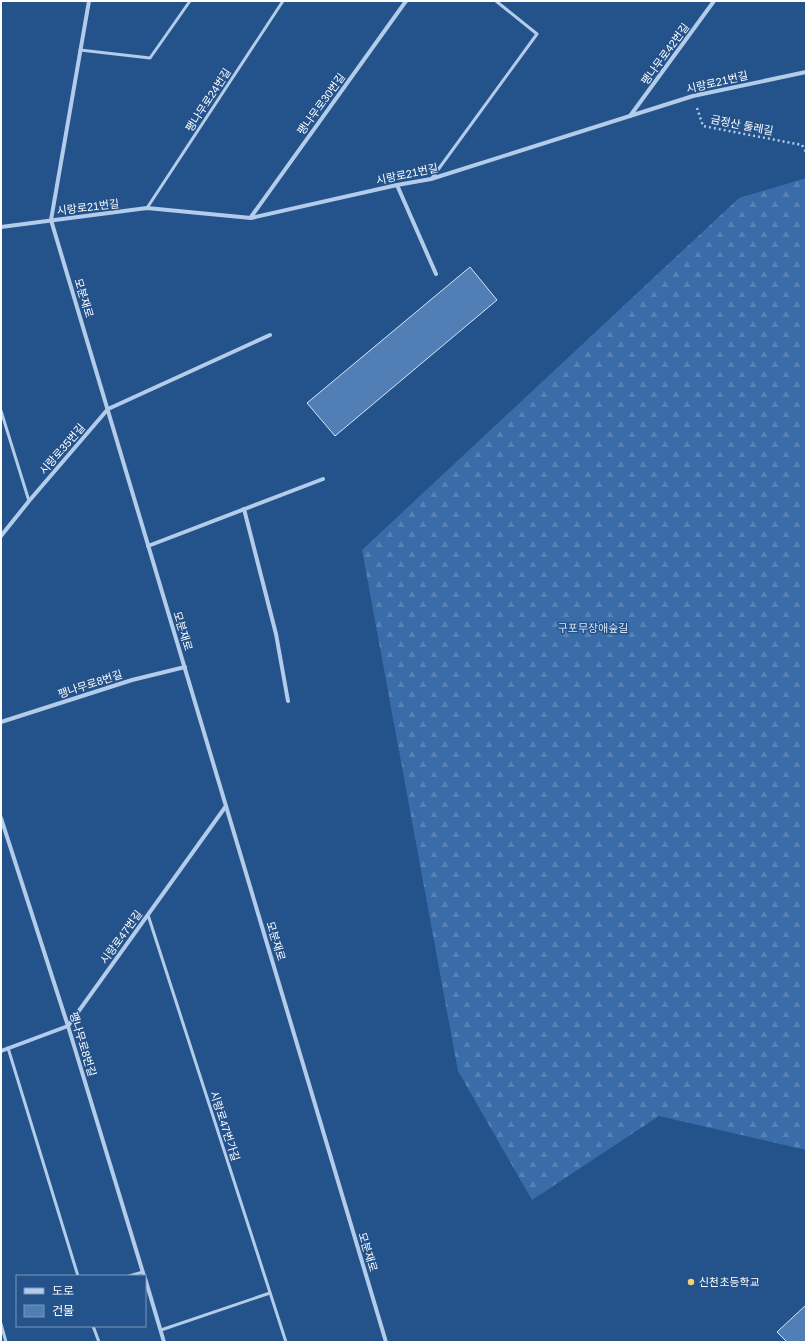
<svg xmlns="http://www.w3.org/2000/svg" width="807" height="1343" font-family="Arial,'Noto Sans KR',sans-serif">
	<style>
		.forest { fill: url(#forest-firs) }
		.building { fill: #517eb4; stroke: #d7e6f8 }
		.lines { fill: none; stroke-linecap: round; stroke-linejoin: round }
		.path { stroke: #b2ccea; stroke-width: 2.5; stroke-dasharray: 2 3; stroke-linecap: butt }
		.lane { stroke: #b2ccea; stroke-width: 3 }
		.street { stroke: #b2ccea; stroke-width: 4 }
		.poi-dot { fill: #f4cf76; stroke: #24528b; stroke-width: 1.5 }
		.labels { text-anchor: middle; stroke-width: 3; stroke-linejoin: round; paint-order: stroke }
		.street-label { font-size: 11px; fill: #fff; stroke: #24528b }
		.park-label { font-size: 11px; fill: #d7e6f8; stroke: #24528b }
		.poi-label { font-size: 11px; fill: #fff; stroke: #24528b; text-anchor: start }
	</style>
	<defs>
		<pattern id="forest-firs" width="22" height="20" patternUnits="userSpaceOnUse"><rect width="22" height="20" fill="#396ca8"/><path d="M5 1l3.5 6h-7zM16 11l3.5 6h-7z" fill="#5782b5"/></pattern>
	</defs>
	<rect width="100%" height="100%" fill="#24528b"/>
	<path class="forest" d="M 806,178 L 806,1150 L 659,1116 L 532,1200 L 458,1071 L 362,550 L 739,198 Z"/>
	<g class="building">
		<path d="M 470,267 L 497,300 L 335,436 L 307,403 Z"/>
		<path d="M 806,1305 L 806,1342 L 787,1342 L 777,1332 Z"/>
	</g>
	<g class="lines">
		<path class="path" d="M 697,108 L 703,126 L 802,145 L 806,152"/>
		<g class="lane">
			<path d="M 80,50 L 150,58 L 190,1"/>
			<path d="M 432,178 L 537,34 L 496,1"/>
			<path d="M 147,208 L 283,1"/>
			<path d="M 1,411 L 29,501"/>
			<path d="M 148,915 L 286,1342"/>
			<path d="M 8,1048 L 78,1276"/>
			<path d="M 129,1276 L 143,1272"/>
			<path d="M 1,1324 L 6,1342"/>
			<path d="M 93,1326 L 99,1342"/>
			<path d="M 161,1330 L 270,1293"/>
		</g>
		<g class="street">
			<path d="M 89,1 L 51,220 L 386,1342"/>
			<path d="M 630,116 L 714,1"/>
			<path d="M 397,185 L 436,274"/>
			<path d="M 251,217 L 406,1"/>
			<path d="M 1,227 L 147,208 L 251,218 L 397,185 L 431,179 L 693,96 L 806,72"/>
			<path d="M 244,509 L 276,634 L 288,701"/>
			<path d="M 1,536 L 29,501 L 108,409 L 270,335"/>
			<path d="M 148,546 L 323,479"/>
			<path d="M 1,722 L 132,680 L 185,667"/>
			<path d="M 1,818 L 68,1026 L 144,1276"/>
			<path d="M 1,1051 L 68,1026 L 226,806"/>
			<path d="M 145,1278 L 164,1342"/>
		</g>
	</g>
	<circle class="poi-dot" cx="691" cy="1282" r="4"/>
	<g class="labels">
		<g class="street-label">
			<text transform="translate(665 54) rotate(-54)" y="4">팽나무로42번길</text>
			<text transform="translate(717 82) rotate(-13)" y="4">시랑로21번길</text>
			<text transform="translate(208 100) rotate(-57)" y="4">팽나무로24번길</text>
			<text transform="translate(321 104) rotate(-54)" y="4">팽나무로30번길</text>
			<text transform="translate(742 125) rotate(11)" y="4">금정산 둘레길</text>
			<text transform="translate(407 174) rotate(-12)" y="4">시랑로21번길</text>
			<text transform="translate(88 207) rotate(-7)" y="4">시랑로21번길</text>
			<text transform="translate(84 298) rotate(73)" y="4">모분재로</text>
			<text transform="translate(62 449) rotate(-49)" y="4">시랑로35번길</text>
			<text transform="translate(183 631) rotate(73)" y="4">모분재로</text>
			<text transform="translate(90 684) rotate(-18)" y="4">팽나무로8번길</text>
			<text transform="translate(121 937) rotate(-54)" y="4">시랑로47번길</text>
			<text transform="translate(276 941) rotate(73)" y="4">모분재로</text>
			<text transform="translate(83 1044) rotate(73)" y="4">팽나무로8번길</text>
			<text transform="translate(225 1126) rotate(72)" y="4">시랑로47번가길</text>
			<text transform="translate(368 1252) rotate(73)" y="4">모분재로</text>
		</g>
		<g class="park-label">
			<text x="593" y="632">구포무장애숲길</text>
		</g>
		<g class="poi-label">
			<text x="699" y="1286">신천초등학교</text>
		</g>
	</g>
	<rect width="807" height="1343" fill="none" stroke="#ffffff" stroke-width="4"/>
	<rect x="16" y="1275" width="130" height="52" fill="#24528b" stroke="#7c97b9"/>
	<rect x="24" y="1288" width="20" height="6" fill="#b2ccea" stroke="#7c97b9"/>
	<text x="52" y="1295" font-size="12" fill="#ffffff">도로</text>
	<rect x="24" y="1305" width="20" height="12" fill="#517eb4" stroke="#7c97b9"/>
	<text x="52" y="1315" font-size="12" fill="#ffffff">건물</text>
</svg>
